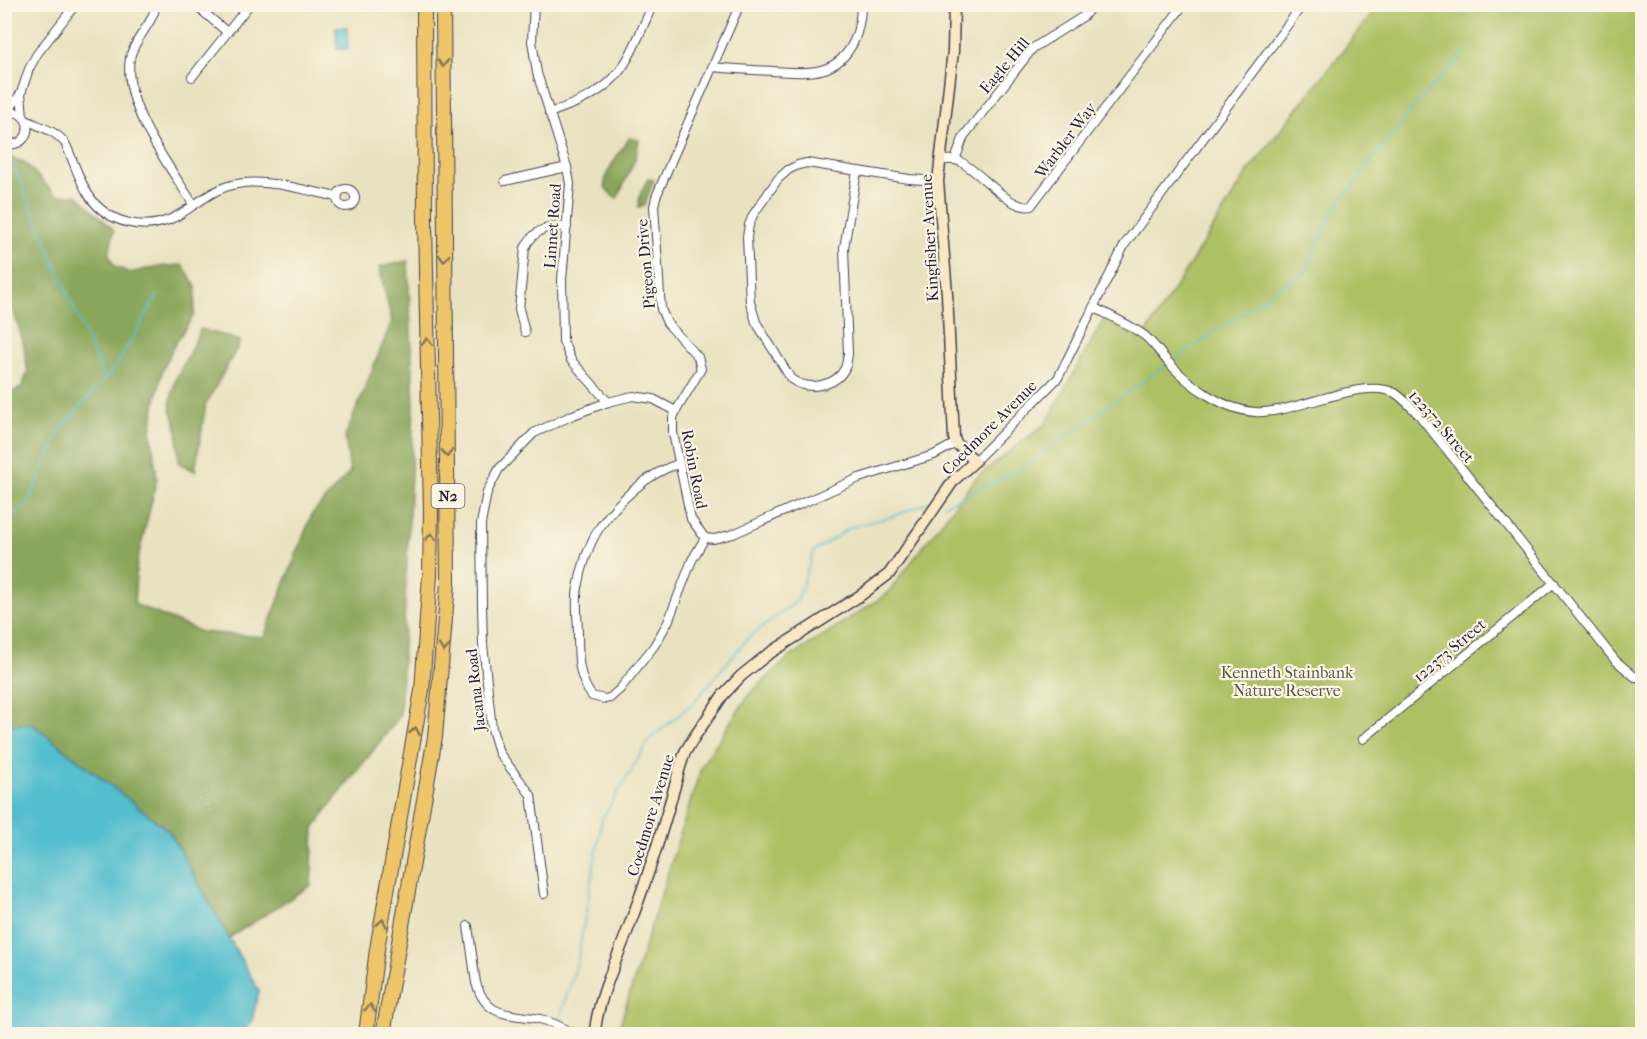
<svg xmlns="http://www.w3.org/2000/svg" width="1647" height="1039" font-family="'IM FELL French Canon',serif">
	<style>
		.green { fill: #adc064; stroke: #687150; stroke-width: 1.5 }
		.forest { fill: #8aa65a; stroke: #56644a; stroke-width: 1.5 }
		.water { fill: #53bece; stroke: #3a7084; stroke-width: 1.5 }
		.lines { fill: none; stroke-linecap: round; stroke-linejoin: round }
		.stream { stroke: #53bece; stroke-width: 1.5 }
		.street-casing { stroke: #403f4f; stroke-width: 10 }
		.secondary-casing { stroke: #403f4f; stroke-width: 13 }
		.highway-casing { stroke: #403f4f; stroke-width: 16 }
		.street { stroke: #fff; stroke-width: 8 }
		.secondary { stroke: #f8e8c3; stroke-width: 10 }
		.highway { stroke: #eec569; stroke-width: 14 }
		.oneway { stroke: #887452 }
		.labels { text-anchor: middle; stroke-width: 4.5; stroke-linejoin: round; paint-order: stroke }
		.shield { fill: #fcf5e5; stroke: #63616e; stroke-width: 1.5 }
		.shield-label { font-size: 15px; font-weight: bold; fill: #22223b }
		.street-label { font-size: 16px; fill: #22223b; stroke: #fcf5e5 }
		.park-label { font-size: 16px; fill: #535949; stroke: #fcf5e5 }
	</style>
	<rect width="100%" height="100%" fill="#fcf5e5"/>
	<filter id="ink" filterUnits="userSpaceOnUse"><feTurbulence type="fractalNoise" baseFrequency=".0167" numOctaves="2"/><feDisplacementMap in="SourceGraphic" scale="12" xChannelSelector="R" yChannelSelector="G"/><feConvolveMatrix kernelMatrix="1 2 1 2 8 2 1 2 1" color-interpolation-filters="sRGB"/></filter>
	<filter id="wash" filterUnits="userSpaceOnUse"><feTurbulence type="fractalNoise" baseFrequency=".008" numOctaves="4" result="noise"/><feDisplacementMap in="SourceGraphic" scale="24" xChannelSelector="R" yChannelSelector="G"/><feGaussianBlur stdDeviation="1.35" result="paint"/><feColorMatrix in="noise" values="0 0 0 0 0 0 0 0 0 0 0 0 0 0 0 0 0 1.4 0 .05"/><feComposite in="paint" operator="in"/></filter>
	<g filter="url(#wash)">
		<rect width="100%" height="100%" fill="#e9e2c0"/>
		<path class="green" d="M 1379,5 L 1642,5 L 1642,1034 L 617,1034 L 702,765 L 750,693 L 790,657 L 887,594 L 975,479 L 1046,423 L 1104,319 L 1142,340 L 1250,169 Z"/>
		<g class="forest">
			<path d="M 629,138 L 639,140 L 635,159 L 619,195 L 617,198 L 615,198 C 612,195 606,190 605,187 C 602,175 623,148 629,138 Z"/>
			<path d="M 5,156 L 24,162 L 56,195 L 77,195 L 114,230 L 109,254 L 114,266 L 130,273 L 155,267 L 183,265 L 196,287 L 194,315 L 173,347 L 162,372 L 156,400 L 151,430 L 157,479 L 137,562 L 134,604 L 201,632 L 264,637 L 312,514 L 350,472 L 345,437 L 392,321 L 379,267 L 408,261 L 414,404 L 400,716 L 325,812 L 314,829 L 311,885 L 229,938 L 169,831 L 32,724 L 5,725 L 5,395 L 21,388 L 28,372 L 24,346 L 13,308 L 5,307 Z"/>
			<path d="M 648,179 L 654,180 L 644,206 L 638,207 L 641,192 Z"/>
			<path d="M 201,329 L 241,341 L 206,404 L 195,471 L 179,463 L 177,428 L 170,405 L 175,381 Z"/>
		</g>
		<g class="water">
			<path d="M 336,27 L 347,27 L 348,49 L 337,49 Z"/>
			<path d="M 32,724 L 169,831 L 259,991 L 252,1020 L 244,1034 L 5,1034 L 5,725 Z"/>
		</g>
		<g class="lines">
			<g class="stream">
				<path d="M 6,148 L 104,379"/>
				<path d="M 1173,361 L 1283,285 L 1304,275 L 1333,211 L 1409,113 L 1465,52"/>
				<path d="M 944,505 L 1021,469 L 1166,365"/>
				<path d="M 4,523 L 28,503 L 63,426 L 117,365 L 158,294"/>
				<path d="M 559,1020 L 577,964 L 602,819 L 650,739 L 693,703 L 749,637 L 797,601 L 814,551 L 851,527 L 894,516 L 934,500"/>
				<path d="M 554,1034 L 556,1029"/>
			</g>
		</g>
	</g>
	<g filter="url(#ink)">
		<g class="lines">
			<defs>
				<g id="street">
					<path d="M 156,4 C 153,25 134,38 130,58 C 122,106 169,165 193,204"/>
					<path d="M 194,4 L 227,32"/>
					<path d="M 534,4 L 532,41 L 537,73 L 567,167 L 570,184 L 562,280 L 563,341 L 571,360 L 608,402"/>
					<path d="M 740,4 L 673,157 L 656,197 L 654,206 L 661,309 L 667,323 L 698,357 L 701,369 L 676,411 L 673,418 L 673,433 L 691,519 L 705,538 L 714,539 L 733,534 L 859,478 L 934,455 L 956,443"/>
					<path d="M 712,67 C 733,69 753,70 773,71 C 807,73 837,77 854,41 C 859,29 861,17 861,4"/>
					<path d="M 192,77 L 250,4"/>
					<path d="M 21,93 L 23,117"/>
					<path d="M 7,113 L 21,93 L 29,69 L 37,54 L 76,4"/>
					<path d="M 549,113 C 622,88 623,71 653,4"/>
					<path d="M 26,120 C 40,127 55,130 65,143 C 73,159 78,178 88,194 C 107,224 146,233 177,216 C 198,204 213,188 237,184 C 265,178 309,191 338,197"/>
					<path d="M 4,143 C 34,152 36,106 6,113"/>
					<path d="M 940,160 C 946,160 953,159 959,161 C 979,170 1010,211 1031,206 L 1184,4"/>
					<path d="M 955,160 L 964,136 L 1033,48 L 1084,16 L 1093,4"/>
					<path d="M 857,171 L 844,248 L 848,354 C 847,358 847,364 845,368 C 836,387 807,391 791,379 L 756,322 L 750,302 L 747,237 L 749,225 L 753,215 L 778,179 L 788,170 L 798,165 L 807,163 L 909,179 L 938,181"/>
					<path d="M 505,181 L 567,167"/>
					<circle cx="346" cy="198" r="9"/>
					<path d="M 1093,307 C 1110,316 1129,324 1145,336 C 1154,344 1161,354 1169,363 C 1190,386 1224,410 1255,412 C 1293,415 1362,376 1395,393 C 1404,399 1411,407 1419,415 L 1615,660 L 1635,677 L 1642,677"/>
					<path d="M 525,332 L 519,309 L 525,248 C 534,229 547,226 567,227"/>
					<path d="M 975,461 L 1058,378 L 1125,244 L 1303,4"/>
					<path d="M 678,464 C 648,473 618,501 600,527 C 589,543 581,569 578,588 C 575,602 578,619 578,634 C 578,656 578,678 592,696 L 604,699 L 610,698 L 620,689 L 654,646 L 668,622 L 692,560 L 705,538"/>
					<path d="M 1363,739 L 1554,583"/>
					<path d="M 544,894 L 531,795 L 499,753 L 492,729 L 483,644 L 482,605 L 481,524 L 487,492 L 499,469 L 534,433 L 573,415 L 608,402 L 633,396 L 653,399 L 676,411"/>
					<path d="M 468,926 L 476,983 C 487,1019 509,1013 540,1019 C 553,1022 564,1028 575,1034"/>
				</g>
				<path id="secondary" d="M 595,1034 C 596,1001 620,953 631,921 C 650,871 666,819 680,767 L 685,752 L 695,736 L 723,695 L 741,676 L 767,655 L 861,595 L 889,574 L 954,480 L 975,461 L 956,443 L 954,438 L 947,294 L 938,181 L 953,51 L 954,4"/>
				<g id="highway">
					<path d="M 366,1034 L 377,949 L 422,690 L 430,575 L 431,512 L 425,222 L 424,4"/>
					<path d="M 383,1034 L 435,737 L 448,583 L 443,4"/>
				</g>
			</defs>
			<use href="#street" class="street-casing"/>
			<use href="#secondary" class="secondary-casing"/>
			<use href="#highway" class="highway-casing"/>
			<use href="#street" class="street"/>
			<use href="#secondary" class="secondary"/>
			<use href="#highway" class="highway"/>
		</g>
		<defs><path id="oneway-chevron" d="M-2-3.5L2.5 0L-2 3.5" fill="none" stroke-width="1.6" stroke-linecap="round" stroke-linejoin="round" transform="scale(1.5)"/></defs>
		<g class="oneway">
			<use href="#oneway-chevron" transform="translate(443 63) rotate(90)"/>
			<use href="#oneway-chevron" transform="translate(444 258) rotate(90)"/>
			<use href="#oneway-chevron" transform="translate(427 342) rotate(-91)"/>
			<use href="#oneway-chevron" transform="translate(447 453) rotate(89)"/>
			<use href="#oneway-chevron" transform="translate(431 537) rotate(-89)"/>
			<use href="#oneway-chevron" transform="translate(444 648) rotate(95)"/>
			<use href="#oneway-chevron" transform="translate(415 731) rotate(-80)"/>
			<use href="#oneway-chevron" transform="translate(382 923) rotate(-80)"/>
			<use href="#oneway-chevron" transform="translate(370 1008) rotate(-83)"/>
		</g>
	</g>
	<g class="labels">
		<rect class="shield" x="431.5" y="484" width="33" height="24" rx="4.5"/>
		<g class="shield-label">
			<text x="448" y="501">N2</text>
		</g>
		<g class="street-label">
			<text transform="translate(1004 65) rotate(-50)" y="6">Eagle Hill</text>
			<text transform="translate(1065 140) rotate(-53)" y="6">Warbler Way</text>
			<text transform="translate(552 226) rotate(-86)" y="6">Linnet Road</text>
			<text transform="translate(929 238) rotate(-93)" y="6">Kingfisher Avenue</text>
			<text transform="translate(645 264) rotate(-95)" y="6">Pigeon Drive</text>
			<text transform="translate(1442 426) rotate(49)" y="6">122372 Street</text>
			<text transform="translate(989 427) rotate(-45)" y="6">Coedmore Avenue</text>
			<text transform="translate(695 469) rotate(79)" y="6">Robin Road</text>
			<text transform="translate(1449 650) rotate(-40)" y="6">122373 Street</text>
			<text transform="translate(475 690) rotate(-96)" y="6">Jacana Road</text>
			<text transform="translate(650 815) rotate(-73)" y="6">Coedmore Avenue</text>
		</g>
		<g class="park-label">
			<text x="1287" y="678">Kenneth Stainbank<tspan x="1287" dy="18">Nature Reserve</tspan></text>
		</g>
	</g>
	<rect width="1647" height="1039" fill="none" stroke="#fcf5e5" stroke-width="24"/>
</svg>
